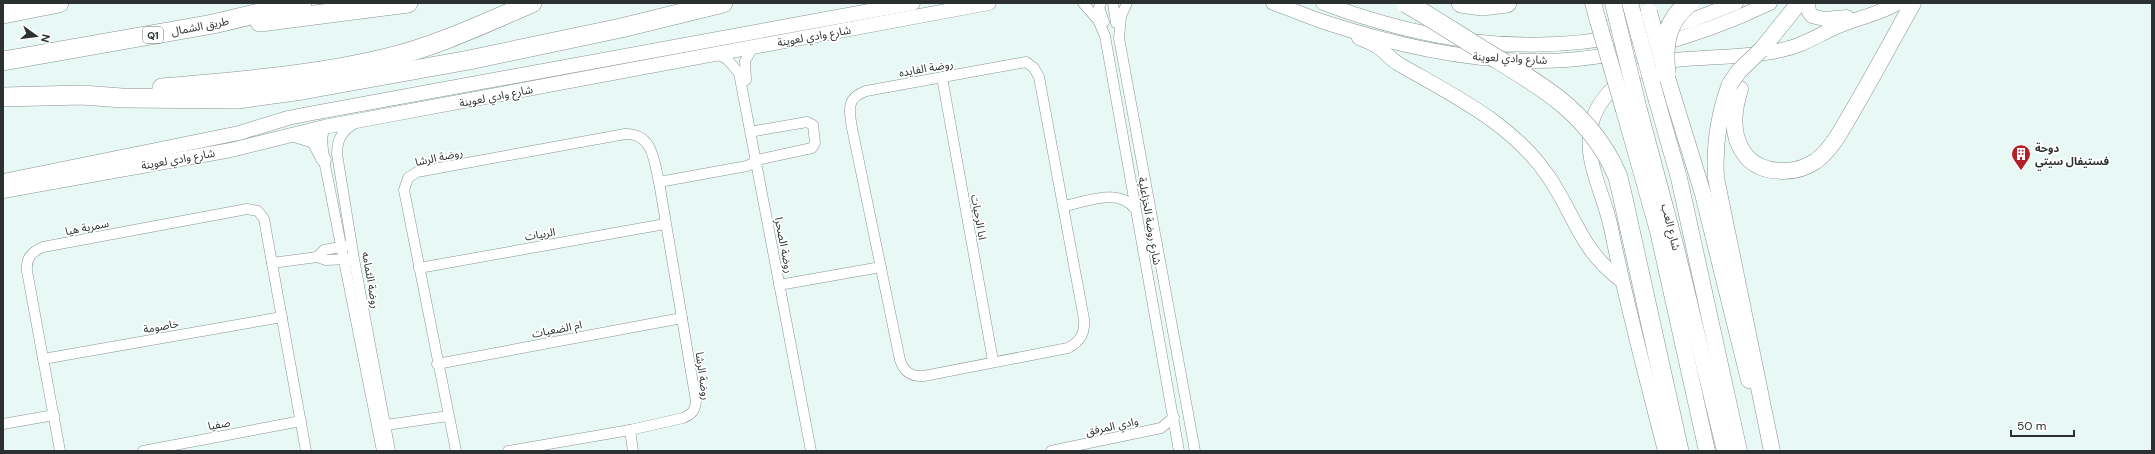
<svg xmlns="http://www.w3.org/2000/svg" width="2155" height="454" font-family="'DM Sans','Noto Sans Arabic',sans-serif">
	<style>
		.lines { fill: none; stroke-linecap: round; stroke-linejoin: round }
		.minor-casing { stroke: #869492; stroke-width: 11 }
		.secondary-casing { stroke: #869492; stroke-width: 15 }
		.primary-casing { stroke: #869492; stroke-width: 17 }
		.motorway-casing { stroke: #869492; stroke-width: 20 }
		.minor { stroke: #fff; stroke-width: 10 }
		.secondary { stroke: #fff; stroke-width: 14 }
		.primary { stroke: #fff; stroke-width: 16 }
		.motorway { stroke: #fff; stroke-width: 19 }
		.primary-bridge-casing { stroke: #869492; stroke-width: 17; stroke-linecap: butt }
		.motorway-bridge-casing { stroke: #869492; stroke-width: 20; stroke-linecap: butt }
		.primary-bridge { stroke: #fff; stroke-width: 16 }
		.motorway-bridge { stroke: #fff; stroke-width: 19 }
		.labels { text-anchor: middle; stroke-width: 3.5; stroke-linejoin: round; paint-order: stroke }
		.shield { fill: #fff; stroke: #6b6f6e; stroke-width: 1 }
		.shield-label { font-size: 10px; font-weight: bold; fill: #2b3130 }
		.street-label { font-size: 11px; fill: #2b3130; stroke: #fff }
		.poi-label { font-size: 11px; font-weight: bold; fill: #2b3130; stroke: #fff; text-anchor: start }
	</style>
	<rect width="100%" height="100%" fill="#e8f8f5"/>
	<g class="lines">
		<defs>
			<g id="minor">
				<path d="M 1083,3 L 1098,20 L 1105,36 L 1179,451"/>
				<path d="M 1101,3 L 1099,7 L 1104,22"/>
				<path d="M 1113,3 L 1116,23"/>
				<path d="M 1127,3 L 1121,16 L 1119,38 L 1195,451"/>
				<path d="M 716,54 L 727,59 L 739,73 L 811,451"/>
				<path d="M 1026,62 L 1034,68 L 1039,77 L 1084,319 C 1085,333 1081,341 1068,348 L 924,376 C 911,377 904,372 900,360 L 852,128 C 849,110 846,98 866,91 Z"/>
				<path d="M 942,77 L 993,361"/>
				<path d="M 746,80 L 745,61 L 753,47"/>
				<path d="M 355,123 C 342,131 337,139 337,154 L 354,259 L 390,451"/>
				<path d="M 324,127 L 322,140 L 324,160 L 382,451"/>
				<path d="M 659,182 L 747,166 L 761,159 L 812,148 L 815,143 L 813,125 L 807,122 L 755,131"/>
				<path d="M 1064,206 C 1086,202 1119,187 1135,209"/>
				<path d="M 317,257 L 324,250 L 346,246"/>
				<path d="M 272,263 L 317,257 L 326,260 L 349,259"/>
				<path d="M 419,268 L 665,224"/>
				<path d="M 779,285 L 881,267"/>
				<path d="M 43,359 L 282,317"/>
				<path d="M 437,364 L 682,318"/>
				<path d="M 3,424 L 54,415"/>
				<path d="M 379,426 L 448,416"/>
				<path d="M 630,430 L 633,451"/>
				<path d="M 60,451 L 27,271 C 26,258 31,252 43,247 L 247,209 L 258,211 L 264,219 L 306,451"/>
				<path d="M 143,451 L 301,421"/>
				<path d="M 456,451 L 404,190 L 408,178 L 417,172 L 625,134 C 653,133 654,161 659,182 L 696,401 C 695,411 692,414 683,418 L 630,430 L 508,451"/>
				<path d="M 1051,451 L 1161,428 L 1174,417"/>
			</g>
			<g id="secondary">
				<path d="M 1273,3 C 1290,9 1307,16 1324,22 C 1388,43 1458,59 1525,61 C 1609,63 1695,39 1770,3"/>
				<path d="M 1323,3 C 1424,41 1525,57 1632,34"/>
				<path d="M 1808,3 L 1809,12 L 1812,16 L 1824,19 L 1847,17"/>
				<path d="M 1666,27 L 1692,20 L 1736,3"/>
				<path d="M 1359,38 C 1366,41 1373,43 1378,47 C 1385,52 1390,58 1397,63 C 1452,95 1511,122 1548,176 C 1576,216 1579,249 1622,281"/>
				<path d="M 295,135 L 314,141 L 324,160"/>
				<path d="M 3,181 L 239,133 L 288,118 L 308,114 L 913,3"/>
				<path d="M 3,191 L 231,150 L 324,127 L 989,3"/>
				<path d="M 1665,451 C 1646,377 1626,303 1611,228 C 1604,193 1582,159 1592,122 C 1602,86 1641,65 1675,60 C 1710,56 1747,58 1781,50 C 1804,46 1822,32 1844,24 C 1862,17 1881,13 1898,3"/>
			</g>
			<g id="primary">
				<path d="M 1593,3 L 1598,21"/>
				<path d="M 1613,3 L 1616,15"/>
				<path d="M 1630,3 L 1633,14"/>
				<path d="M 1761,50 L 1799,3"/>
				<path d="M 1666,74 L 1703,194 L 1749,380"/>
				<path d="M 1730,84 C 1718,116 1714,145 1716,178 L 1772,451"/>
				<path d="M 1740,89 C 1733,112 1730,136 1746,156 C 1762,175 1796,175 1816,161 C 1832,149 1842,129 1852,112 C 1873,76 1893,39 1913,3"/>
				<path d="M 1657,101 L 1679,178 L 1739,451"/>
				<path d="M 1638,106 L 1676,248 L 1725,451"/>
				<path d="M 1624,110 L 1658,231 L 1707,451"/>
			</g>
			<g id="motorway">
				<path d="M 1461,3 L 1482,6 L 1507,3"/>
				<path d="M 3,14 L 59,3"/>
				<path d="M 260,22 L 408,3"/>
				<path d="M 3,61 L 213,24 L 302,3"/>
				<path d="M 162,88 C 237,81 314,76 387,58 C 437,46 485,23 532,3"/>
				<path d="M 3,97 L 82,95 L 122,98 L 238,99 L 302,90 L 469,60 L 621,28 L 723,3"/>
				<path d="M 1611,162 L 1618,177 L 1622,194 L 1679,451"/>
			</g>
		</defs>
		<use href="#minor" class="minor-casing"/>
		<use href="#secondary" class="secondary-casing"/>
		<use href="#primary" class="primary-casing"/>
		<use href="#motorway" class="motorway-casing"/>
		<use href="#minor" class="minor"/>
		<use href="#secondary" class="secondary"/>
		<use href="#primary" class="primary"/>
		<use href="#motorway" class="motorway"/>
		<defs>
			<g id="primary-bridge">
				<path d="M 1649,12 L 1663,63"/>
				<path d="M 1633,14 L 1657,101"/>
				<path d="M 1616,15 L 1638,106"/>
				<path d="M 1598,21 L 1624,110"/>
				<path d="M 1730,84 L 1739,71 L 1761,50"/>
			</g>
			<g id="motorway-bridge">
				<path d="M 1406,3 C 1432,18 1458,35 1484,51 C 1536,83 1581,106 1611,162"/>
				<path d="M 1666,74 C 1663,46 1665,22 1689,3"/>
			</g>
		</defs>
		<use href="#primary-bridge" class="primary-bridge-casing"/>
		<use href="#motorway-bridge" class="motorway-bridge-casing"/>
		<use href="#primary-bridge" class="primary-bridge"/>
		<use href="#motorway-bridge" class="motorway-bridge"/>
	</g>
	<defs>
		<symbol id="building-pin" viewBox="-11 -11 22 30"><path d="M0 17L-7.5 6A9.5 9.5 0 1 1 7.5 6Z" fill="#b2212a" stroke="#fff"/><path d="M-4-6H4V6H1V3H-1V6H-4ZM-2.5-4.3h1.7v1.8h-1.7ZM.8-4.3h1.7v1.8H.8ZM-2.5-1h1.7V.8h-1.7ZM.8-1h1.7V.8H.8Z" fill="#fff"/></symbol>
	</defs>
	<g fill-rule="evenodd">
		<use href="#building-pin" x="2010" y="143" width="22" height="30"/>
	</g>
	<g class="labels">
		<rect class="shield" x="143" y="27" width="20" height="16" rx="3"/>
		<g class="shield-label">
			<text x="153" y="39">Q1</text>
		</g>
		<g class="street-label">
			<text transform="translate(200 26) rotate(-11)" y="4">طريق الشمال</text>
			<text transform="translate(814 36) rotate(-10)" y="4">شارع وادي لعوينة</text>
			<text transform="translate(1510 58) rotate(3)" y="4">شارع وادي لعوينة</text>
			<text transform="translate(926 68) rotate(-10)" y="4">روضة الفايده</text>
			<text transform="translate(496 96) rotate(-11)" y="4">شارع وادي لعوينة</text>
			<text transform="translate(439 157) rotate(-12)" y="4">روضة الرشا</text>
			<text transform="translate(178 159) rotate(-10)" y="4">شارع وادي لعوينة</text>
			<text transform="translate(979 217) rotate(80)" y="4">ابا الرحيات</text>
			<text transform="translate(1150 221) rotate(80)" y="4">شارع روضة الخزاعلية</text>
			<text transform="translate(87 227) rotate(-11)" y="4">سمرية هيا</text>
			<text transform="translate(1671 227) rotate(76)" y="4">شارع العب</text>
			<text transform="translate(540 234) rotate(-10)" y="4">الربيات</text>
			<text transform="translate(784 245) rotate(79)" y="4">روضة الصحرا</text>
			<text transform="translate(371 280) rotate(80)" y="4">روضة الثمامه</text>
			<text transform="translate(161 326) rotate(-10)" y="4">خاصومة</text>
			<text transform="translate(557 329) rotate(-11)" y="4">ام الضعيات</text>
			<text transform="translate(703 376) rotate(82)" y="4">روضة الرشا</text>
			<text transform="translate(219 424) rotate(-11)" y="4">صفيا</text>
			<text transform="translate(1112 426) rotate(-12)" y="4">وادي المرفق</text>
		</g>
		<g class="poi-label">
			<text x="2035" y="152">دوحة<tspan x="2035" dy="13">فستيفال سيتي</tspan></text>
		</g>
	</g>
	<rect width="2155" height="454" fill="none" stroke="#2b3130" stroke-width="8"/>
	<g transform="translate(36 36) rotate(104)" stroke="#ffffff" stroke-width="3" paint-order="stroke">
	<path d="M0-3L7 15L0 10L-7 15Z" fill="#2b3130"/>
	<text y="-6" font-size="11" font-weight="bold" text-anchor="middle" fill="#2b3130">N</text>
	</g>
	<path d="M2011 430v6h63v-6" fill="none" stroke="#2b3130" stroke-width="2"/>
	<text x="2017" y="430" font-size="12" fill="#2b3130" stroke="#ffffff" stroke-width="3" paint-order="stroke">50 m</text>
</svg>
